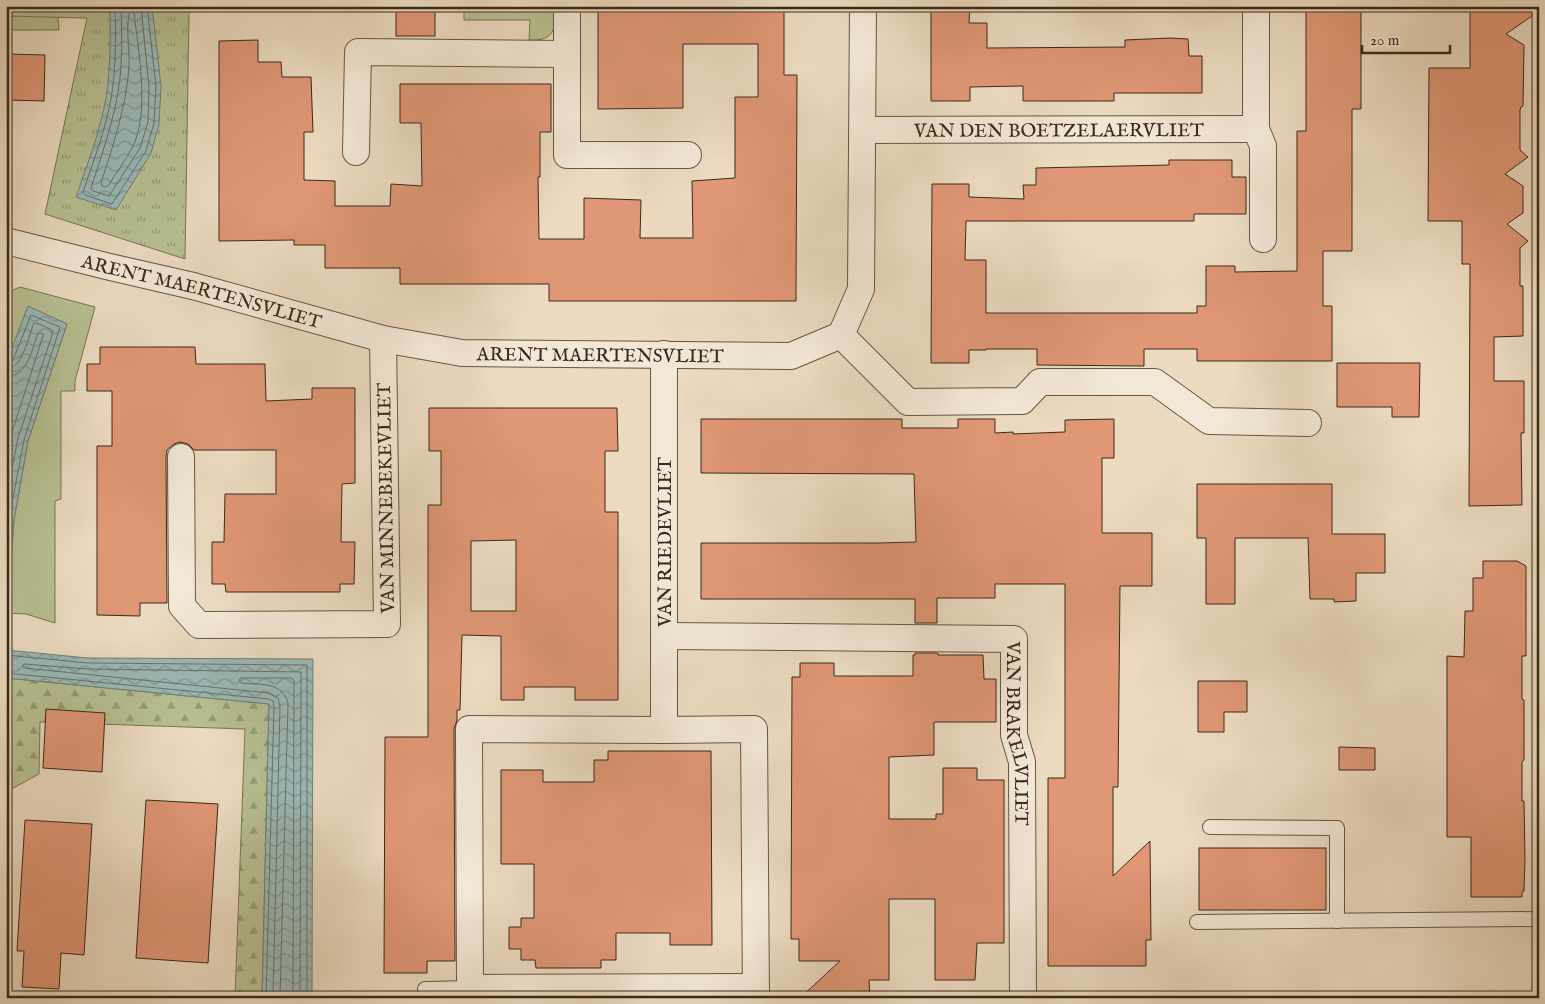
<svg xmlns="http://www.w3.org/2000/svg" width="1545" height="1004" font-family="'IM FELL English',serif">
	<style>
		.grass { fill: #b7c093; stroke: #787556 }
		.forest { fill: url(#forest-firs); stroke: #787556 }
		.park { fill: url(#park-tufts); stroke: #787556 }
		.water { fill: url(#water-waves); stroke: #738079 }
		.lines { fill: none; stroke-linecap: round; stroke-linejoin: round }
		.shore { stroke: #6a7268; stroke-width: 1 }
		.building { fill: #e09776; stroke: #392a18; fill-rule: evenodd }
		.lane-casing { stroke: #665642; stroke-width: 16 }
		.street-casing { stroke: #665642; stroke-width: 28 }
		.lane { stroke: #f3e8d7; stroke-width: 14 }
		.street { stroke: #f3e8d7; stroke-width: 26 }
		.labels { text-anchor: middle; stroke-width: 4; stroke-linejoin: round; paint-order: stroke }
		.street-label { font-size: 19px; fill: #392a18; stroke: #f3e8d7 }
	</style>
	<defs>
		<pattern id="forest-firs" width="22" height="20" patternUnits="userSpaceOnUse" patternTransform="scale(1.25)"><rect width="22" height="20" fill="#b7c093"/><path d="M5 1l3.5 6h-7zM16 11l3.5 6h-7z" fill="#969c77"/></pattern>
		<pattern id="park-tufts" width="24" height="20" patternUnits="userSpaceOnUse" patternTransform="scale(1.25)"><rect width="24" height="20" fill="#b7c093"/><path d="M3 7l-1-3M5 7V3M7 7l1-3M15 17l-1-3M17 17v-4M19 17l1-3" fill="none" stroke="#969c77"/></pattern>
		<pattern id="water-waves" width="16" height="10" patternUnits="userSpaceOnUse" patternTransform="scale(1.25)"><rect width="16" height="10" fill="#9abab9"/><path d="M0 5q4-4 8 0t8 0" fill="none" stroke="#7f9795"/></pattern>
	</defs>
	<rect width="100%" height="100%" fill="#ecdbc1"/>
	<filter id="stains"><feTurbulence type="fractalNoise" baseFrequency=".004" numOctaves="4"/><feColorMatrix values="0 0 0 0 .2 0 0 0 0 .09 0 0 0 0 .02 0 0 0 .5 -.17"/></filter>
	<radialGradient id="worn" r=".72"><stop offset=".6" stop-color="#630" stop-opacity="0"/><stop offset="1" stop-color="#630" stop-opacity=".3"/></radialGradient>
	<g class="grass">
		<path d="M 6,6 L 57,6 L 59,30 L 6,30 Z"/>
		<path d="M 464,6 L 555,6 C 555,29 556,41 529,40 L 530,20 L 464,20 Z"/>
		<path d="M 20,287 L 95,307 L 75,381 L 75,391 L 61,391 L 61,499 L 55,501 L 55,623 L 26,614 L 7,613 L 14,520 L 28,441 L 67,324 L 28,307 L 6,364 L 6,293 Z"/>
	</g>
	<path class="forest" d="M 6,678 L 269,704 L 262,998 L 235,998 L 245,729 L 40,722 L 39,774 L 6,792 Z"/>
	<path class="park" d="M 6,6 L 224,6 L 224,8 L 189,12 L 185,259 L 45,214 L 87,18 L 6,16 Z"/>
	<g class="water">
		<path d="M 110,6 L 152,6 L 161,86 L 159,124 L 151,153 L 116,210 L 76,197 C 87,165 100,132 106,98 C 111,68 110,37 110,6 Z"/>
		<path d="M 28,306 L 67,324 L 28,441 L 14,520 L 6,622 L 6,364 Z"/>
		<path d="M 6,650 L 88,658 L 313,659 L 312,998 L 262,998 L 269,704 L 6,678 Z"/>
	</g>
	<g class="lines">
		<g class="shore">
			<path d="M 115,6 C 116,37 116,69 111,99 C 105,131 93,162 83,192 L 85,195 L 112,204 L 146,151 L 154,123 L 156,86 L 147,6"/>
			<path d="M 121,6 C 122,38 123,71 116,103 C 110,132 100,160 91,188 L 93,191 L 109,196 L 140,148 L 148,122 L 149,87 L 141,6"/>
			<path d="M 130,10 L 134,12 C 138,50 150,111 133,146 C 126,160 116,173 108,186 L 106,187 L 102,186 L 101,183 C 113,146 126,107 129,67 C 130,50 125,25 130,10 Z"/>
			<path d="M 6,363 L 13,360 L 31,315 L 60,327 L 24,440 L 9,519 L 6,554"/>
			<path d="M 6,370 C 23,368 28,337 34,323 L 37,323 L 52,330 L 53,332 L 18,438 L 6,499"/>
			<path d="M 6,377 C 28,376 31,351 38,334 L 40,333 L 43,334 L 43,336 L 11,435 L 6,458"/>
			<path d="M 6,655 L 88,663 L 307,665 L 307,998"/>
			<path d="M 6,673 L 269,699 L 273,701 L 274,706 L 266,998"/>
			<path d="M 273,998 L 280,706 L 278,698 L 269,693 L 25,668 L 22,666 L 24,664 L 88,669 L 301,672 L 300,998"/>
			<path d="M 280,998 L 288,703 C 283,681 258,685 241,683 L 239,680 L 241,678 L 291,678 L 294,680 L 293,998"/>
		</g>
	</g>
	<g class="building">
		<rect x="396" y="6" width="39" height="30"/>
		<path d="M 598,6 L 784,6 L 784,75 L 797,75 L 796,301 L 549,301 L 549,284 L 400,284 L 400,268 L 325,268 L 325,245 L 294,245 L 294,240 L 219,241 L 219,41 L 258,40 L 258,62 L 281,62 L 282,77 L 311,77 L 313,132 L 304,132 L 304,180 L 335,181 L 335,206 L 390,206 L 391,184 L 422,186 L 421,123 L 400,123 L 400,84 L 551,84 L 551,132 L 540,132 L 540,177 L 538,177 L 539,239 L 584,239 L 584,198 L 641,200 L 640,238 L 693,238 L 692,181 L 735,178 L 735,97 L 758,97 L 758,44 L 683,44 L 683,108 L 598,109 Z"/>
		<path d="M 931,6 L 970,6 L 969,23 L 987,23 L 987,48 L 1125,47 L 1125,40 L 1170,38 L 1188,39 L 1189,56 L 1202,56 L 1202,93 L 1114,93 L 1114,101 L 1023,101 L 1023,86 L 970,87 L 970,101 L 931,101 Z"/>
		<path d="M 1306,6 L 1361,6 L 1361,109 L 1352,109 L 1352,251 L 1323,251 L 1323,306 L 1332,306 L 1332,361 L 1197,361 L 1197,349 L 1144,349 L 1144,366 L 1037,365 L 1037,349 L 986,349 L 986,350 L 969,350 L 969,363 L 931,363 L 932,184 L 969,184 L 969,197 L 1024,199 L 1023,185 L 1036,185 L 1036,168 L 1169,165 L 1169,160 L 1232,160 L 1232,177 L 1246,177 L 1246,214 L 1194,214 L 1194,221 L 966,221 L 965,260 L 986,260 L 986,313 L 1197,313 L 1197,306 L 1206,306 L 1206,266 L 1235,266 L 1235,272 L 1297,271 L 1297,131 L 1306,131 Z"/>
		<path d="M 1470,6 L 1539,7 L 1539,11 L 1506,34 L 1524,45 L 1523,106 L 1521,107 L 1520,110 L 1520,150 L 1528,157 L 1505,174 L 1523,186 L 1523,213 L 1507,224 L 1528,241 L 1520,248 L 1520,286 L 1523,286 L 1523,336 L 1494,337 L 1494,381 L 1524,381 L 1524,433 L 1521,433 L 1522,505 L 1469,506 L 1470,264 L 1462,264 L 1462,221 L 1428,221 L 1429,68 L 1470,68 Z"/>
		<path d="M 6,54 L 45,55 L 44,101 L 6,100 Z"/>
		<path d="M 100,347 L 195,347 L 196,364 L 265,364 L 266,401 L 312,399 L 312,388 L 355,388 L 355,483 L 342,484 L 341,542 L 355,542 L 354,584 L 340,584 L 340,592 L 226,592 L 225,584 L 212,584 L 212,542 L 224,542 L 225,494 L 276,494 L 276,450 L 194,450 L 188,444 L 180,442 L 174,444 L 167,450 L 166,457 L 167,603 L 140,603 L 140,616 L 97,615 L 97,446 L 112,446 L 112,391 L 87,391 L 87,364 L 100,364 Z"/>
		<path d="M 1337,363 L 1420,363 L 1419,417 L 1392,417 L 1392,407 L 1337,407 Z"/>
		<path d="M 429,408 L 617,408 L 618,451 L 605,451 L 605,512 L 618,512 L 618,700 L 575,700 L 575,687 L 524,687 L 524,700 L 501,700 L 501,636 L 462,635 L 460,710 L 457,710 L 457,720 L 454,729 L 455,961 L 427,961 L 427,973 L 384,973 L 385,737 L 428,737 L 428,505 L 441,505 L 441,451 L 429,451 ZM 516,540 L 516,611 L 471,611 L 471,541 Z"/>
		<path d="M 701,419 L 902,419 L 902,428 L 958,428 L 958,419 L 995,419 L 995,433 L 1013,432 L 1013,434 L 1065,432 L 1065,420 L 1114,419 L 1114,458 L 1102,458 L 1102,533 L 1152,533 L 1152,586 L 1120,586 L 1118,787 L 1113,787 L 1113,876 L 1150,841 L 1151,940 L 1146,940 L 1146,966 L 1048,966 L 1048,778 L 1065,778 L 1065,584 L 995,584 L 995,598 L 937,598 L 937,623 L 915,623 L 915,599 L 701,599 L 701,543 L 879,543 L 916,542 L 914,474 L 701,473 Z"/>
		<path d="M 1197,484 L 1332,484 L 1332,534 L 1385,534 L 1385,573 L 1356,573 L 1356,601 L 1334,602 L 1334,599 L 1310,599 L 1308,538 L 1235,538 L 1235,604 L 1206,604 L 1206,538 L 1197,538 Z"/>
		<path d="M 1483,561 L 1517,561 L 1526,566 L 1526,656 L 1522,656 L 1522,699 L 1524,700 L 1524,760 L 1522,762 L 1522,801 L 1524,801 L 1525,859 L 1524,891 L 1522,892 L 1522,897 L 1471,897 L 1471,837 L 1447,837 L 1447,656 L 1464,657 L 1465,611 L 1473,611 L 1473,578 L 1483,578 Z"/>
		<path d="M 915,653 L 938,653 L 938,655 L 983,655 L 984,679 L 996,679 L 996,722 L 934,722 L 934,755 L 889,757 L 889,819 L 936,819 L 936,814 L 943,814 L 943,768 L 977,768 L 977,780 L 1004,780 L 1004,943 L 977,943 L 975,980 L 935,980 L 935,899 L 889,899 L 889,980 L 869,980 L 870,998 L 800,998 L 840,961 L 799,961 L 799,939 L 791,939 L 792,677 L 800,677 L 800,663 L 834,663 L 834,676 L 913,676 L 913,655 L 915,655 Z"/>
		<path d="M 1198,681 L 1247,681 L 1247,712 L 1224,712 L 1224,732 L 1198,732 Z"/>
		<path d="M 46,709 L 105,713 L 102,772 L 43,768 Z"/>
		<path d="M 1339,747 L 1375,748 L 1375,770 L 1339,770 Z"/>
		<path d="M 608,751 L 711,751 L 712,945 L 670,945 L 670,933 L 616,933 L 616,960 L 601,960 L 601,968 L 536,968 L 535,960 L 521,960 L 521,949 L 509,949 L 509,927 L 521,927 L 521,918 L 534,918 L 534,864 L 501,864 L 501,770 L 543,770 L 543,782 L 594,782 L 594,760 L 608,760 Z"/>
		<path d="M 146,800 L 218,804 L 208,963 L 136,958 Z"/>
		<path d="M 25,820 L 92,824 L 84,955 L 61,953 L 59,989 L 22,987 L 24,951 L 17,951 Z"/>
		<rect x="1199" y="848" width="127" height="62"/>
	</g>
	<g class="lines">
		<defs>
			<g id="lane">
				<path d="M 1210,827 L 1337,828 L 1337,921"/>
				<path d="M 1197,922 L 1539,919"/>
				<path d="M 425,989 L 470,988"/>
			</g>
			<g id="street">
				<path d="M 567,6 L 567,155 L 688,155"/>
				<path d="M 1256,6 L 1256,129 L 1263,146 L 1263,239"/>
				<path id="s1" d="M 863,130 L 1256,129"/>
				<path d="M 356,152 L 358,52 L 567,54"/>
				<path id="s2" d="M 6,241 L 110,267 L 193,286 L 383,339 L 462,353 L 791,356 L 841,335 L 861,289 L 863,6"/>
				<path d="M 841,335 L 908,402 L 1022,401 L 1040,382 L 1155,382 L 1209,421 L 1308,423"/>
				<path d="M 664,354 L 664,730 L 754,729 L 756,998"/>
				<path d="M 181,457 L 182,606 L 199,625 L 387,624 L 383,339"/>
				<path id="s3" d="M 664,636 L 1014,639 L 1014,735 L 1022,762 L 1023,998"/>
				<path d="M 664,730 L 469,729 L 470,988 L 756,987"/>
			</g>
		</defs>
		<use href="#lane" class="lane-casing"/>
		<use href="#street" class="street-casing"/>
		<use href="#lane" class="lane"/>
		<use href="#street" class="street"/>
	</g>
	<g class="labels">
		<g class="street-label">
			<text dy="7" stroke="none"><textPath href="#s1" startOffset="196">VAN DEN BOETZELAERVLIET</textPath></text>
			<text dy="7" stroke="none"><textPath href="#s2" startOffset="202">ARENT MAERTENSVLIET</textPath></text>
			<text dy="7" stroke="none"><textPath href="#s2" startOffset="608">ARENT MAERTENSVLIET</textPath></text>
			<text transform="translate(385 498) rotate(-91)" y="7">VAN MINNEBEKEVLIET</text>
			<text transform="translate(664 542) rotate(-90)" y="7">VAN RIEDEVLIET</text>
			<text dy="7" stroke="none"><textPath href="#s3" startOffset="445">VAN BRAKELVLIET</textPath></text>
		</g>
	</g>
	<rect width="1545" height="1004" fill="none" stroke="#ecdbc1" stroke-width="25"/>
	<rect x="8" y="8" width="1530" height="989" fill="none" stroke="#392a18" stroke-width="2.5"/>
	<rect x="12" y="12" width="1520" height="979" fill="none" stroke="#392a18"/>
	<path d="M1362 45v8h88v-8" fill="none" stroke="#392a18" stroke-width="2.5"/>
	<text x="1370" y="45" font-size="15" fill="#392a18" stroke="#f3e8d7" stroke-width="4" paint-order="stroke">20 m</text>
	<rect width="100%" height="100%" filter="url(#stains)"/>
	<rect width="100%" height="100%" fill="url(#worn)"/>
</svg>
